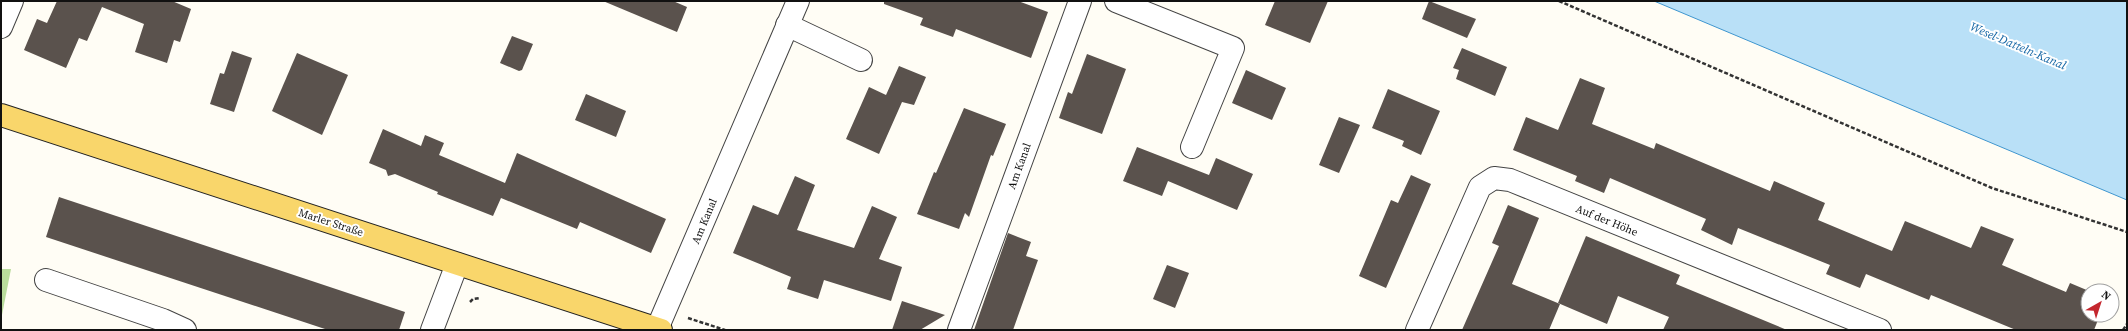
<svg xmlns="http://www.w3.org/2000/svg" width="2128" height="331" font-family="'Source Serif 4',serif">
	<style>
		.forest { fill: #b9dc9c }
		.water { fill: #b9e0f7; stroke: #3f96cf }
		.building { fill: #5a524d }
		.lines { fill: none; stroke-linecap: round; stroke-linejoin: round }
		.minor-casing { stroke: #444; stroke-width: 24 }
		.major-casing { stroke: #222; stroke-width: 24 }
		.path { stroke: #333; stroke-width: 2.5; stroke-dasharray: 4 2; stroke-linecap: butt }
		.minor { stroke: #fff; stroke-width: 22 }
		.major { stroke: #f9d66b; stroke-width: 22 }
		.labels { text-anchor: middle; stroke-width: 4; stroke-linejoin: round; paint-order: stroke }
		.street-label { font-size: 11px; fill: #111; stroke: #fff }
		.water-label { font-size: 12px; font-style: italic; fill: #1768a6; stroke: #fff }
	</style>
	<rect width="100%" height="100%" fill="#fffdf5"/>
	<path class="forest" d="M 1,269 L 11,269 L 1,320 Z"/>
	<path class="water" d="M 1654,1 L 2127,1 L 2127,200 Z"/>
	<g class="building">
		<path d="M 57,1 L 172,1 L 191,9 L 180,42 L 174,40 L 167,63 L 135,52 L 144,24 L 102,7 L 87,41 L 79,38 L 66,68 L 24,50 L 37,19 L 47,23 Z"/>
		<path d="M 603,1 L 673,1 L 687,7 L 677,32 Z"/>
		<path d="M 884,1 L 1018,1 L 1048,12 L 1031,58 L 956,29 L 953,37 L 920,25 L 923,18 L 884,4 Z"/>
		<path d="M 1275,1 L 1328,1 L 1310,43 L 1265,25 Z"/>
		<path d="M 1429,1 L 1476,19 L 1467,38 L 1422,19 Z"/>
		<path d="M 512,36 L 533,44 L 522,70 L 519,71 L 500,63 Z"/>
		<path d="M 1462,48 L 1507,67 L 1495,96 L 1456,79 L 1459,70 L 1453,68 Z"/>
		<path d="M 232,51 L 252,58 L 234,112 L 210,104 L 220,73 L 224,74 Z"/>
		<path d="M 297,53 L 348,75 L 322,135 L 272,111 Z"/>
		<path d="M 1087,54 L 1126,69 L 1102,134 L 1059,118 L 1068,92 L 1072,94 Z"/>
		<path d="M 899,66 L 926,77 L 914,105 L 902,102 L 879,154 L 846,139 L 869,87 L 886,95 Z"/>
		<path d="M 1246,70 L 1286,88 L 1272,120 L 1232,103 Z"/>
		<path d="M 1580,78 L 1605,88 L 1592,124 L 1654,149 L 1656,143 L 1770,191 L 1774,181 L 1825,203 L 1818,220 L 1892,251 L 1905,221 L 1971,248 L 1981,226 L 2014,239 L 2002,265 L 2066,292 L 2070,283 L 2089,291 L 2088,315 L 2100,315 L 2094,330 L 2016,330 L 1931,295 L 1929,300 L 1866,274 L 1860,288 L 1826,274 L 1830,265 L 1738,228 L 1732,245 L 1701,230 L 1706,219 L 1610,178 L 1604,193 L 1575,181 L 1577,176 L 1513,150 L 1526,117 L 1558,130 Z"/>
		<path d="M 1388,89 L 1440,111 L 1421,155 L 1402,146 L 1404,141 L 1372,128 Z"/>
		<path d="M 586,94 L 626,111 L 616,137 L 575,120 Z"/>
		<path d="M 964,108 L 1006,124 L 993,156 L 991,155 L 969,217 L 965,213 L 959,229 L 917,214 L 934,172 L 936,173 Z"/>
		<path d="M 1339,117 L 1360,125 L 1339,173 L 1319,165 Z"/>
		<path d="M 383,129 L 421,146 L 425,135 L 444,143 L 439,155 L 505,183 L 517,153 L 666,219 L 651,253 L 580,222 L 577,229 L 501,198 L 493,216 L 437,194 L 438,192 L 395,174 L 388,176 L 386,170 L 369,163 Z"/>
		<path d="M 1137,147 L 1209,175 L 1216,158 L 1253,174 L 1237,210 L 1168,181 L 1162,196 L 1123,181 Z"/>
		<path d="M 1411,175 L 1431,184 L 1386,288 L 1359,276 L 1391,200 L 1398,203 Z"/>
		<path d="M 795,176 L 815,185 L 797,230 L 854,248 L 872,206 L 897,217 L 879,259 L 902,267 L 891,301 L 824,280 L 818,299 L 787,289 L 791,277 L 733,253 L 753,205 L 778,215 Z"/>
		<path d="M 59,197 L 405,312 L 399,330 L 328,330 L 46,237 Z"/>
		<path d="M 1508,205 L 1539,218 L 1512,284 L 1560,304 L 1549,330 L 1462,330 L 1499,246 L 1492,243 Z"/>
		<path d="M 1008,233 L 1031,242 L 1026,256 L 1038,260 L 1013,330 L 974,330 Z"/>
		<path d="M 1586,236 L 1680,275 L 1676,284 L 1787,330 L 1663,330 L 1669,317 L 1618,296 L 1607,324 L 1558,303 Z"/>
		<path d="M 1167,265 L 1189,273 L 1175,308 L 1153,299 Z"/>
		<path d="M 902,301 L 945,315 L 920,330 L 892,330 Z"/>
	</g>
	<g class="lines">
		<defs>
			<g id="minor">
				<path d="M 1116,1 L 1233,48 L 1192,147"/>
				<path d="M 787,25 L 861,60"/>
				<path d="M 1,27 L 12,1"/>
				<path d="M 46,280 L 163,320 L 185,330"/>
				<path d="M 657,329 L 798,1"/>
				<path d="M 432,330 L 457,264"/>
				<path d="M 959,330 L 1080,1"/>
				<path d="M 1417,330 L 1480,187 L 1494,178 L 1510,180 L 1880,330"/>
			</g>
			<path id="major" d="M 1,115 L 661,330"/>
		</defs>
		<use href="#minor" class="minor-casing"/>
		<use href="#major" class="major-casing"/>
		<g class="path">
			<path d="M 1559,1 L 1992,188 L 2127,232"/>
			<path d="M 470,302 L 473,299 L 480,298"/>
			<path d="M 688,318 L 725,330"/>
			<path d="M 2123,330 L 2127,324"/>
		</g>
		<use href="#minor" class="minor"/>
		<use href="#major" class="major"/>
	</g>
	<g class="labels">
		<g class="street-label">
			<text transform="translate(1019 166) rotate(-70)" y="4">Am Kanal</text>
			<text transform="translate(1607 220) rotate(22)" y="4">Auf der Höhe</text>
			<text transform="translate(704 221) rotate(-67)" y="4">Am Kanal</text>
			<text transform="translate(331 222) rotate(18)" y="4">Marler Straße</text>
		</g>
		<g class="water-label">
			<text transform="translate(2018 46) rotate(23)" y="4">Wesel-Datteln-Kanal</text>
		</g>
	</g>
	<rect width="2128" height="331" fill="none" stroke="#111111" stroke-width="4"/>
	<g transform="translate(2100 303) rotate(39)"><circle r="19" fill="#ffffff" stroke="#a0a0a0"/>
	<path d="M0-3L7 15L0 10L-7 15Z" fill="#c4262e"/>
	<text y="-6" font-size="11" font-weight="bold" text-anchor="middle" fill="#111111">N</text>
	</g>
</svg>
